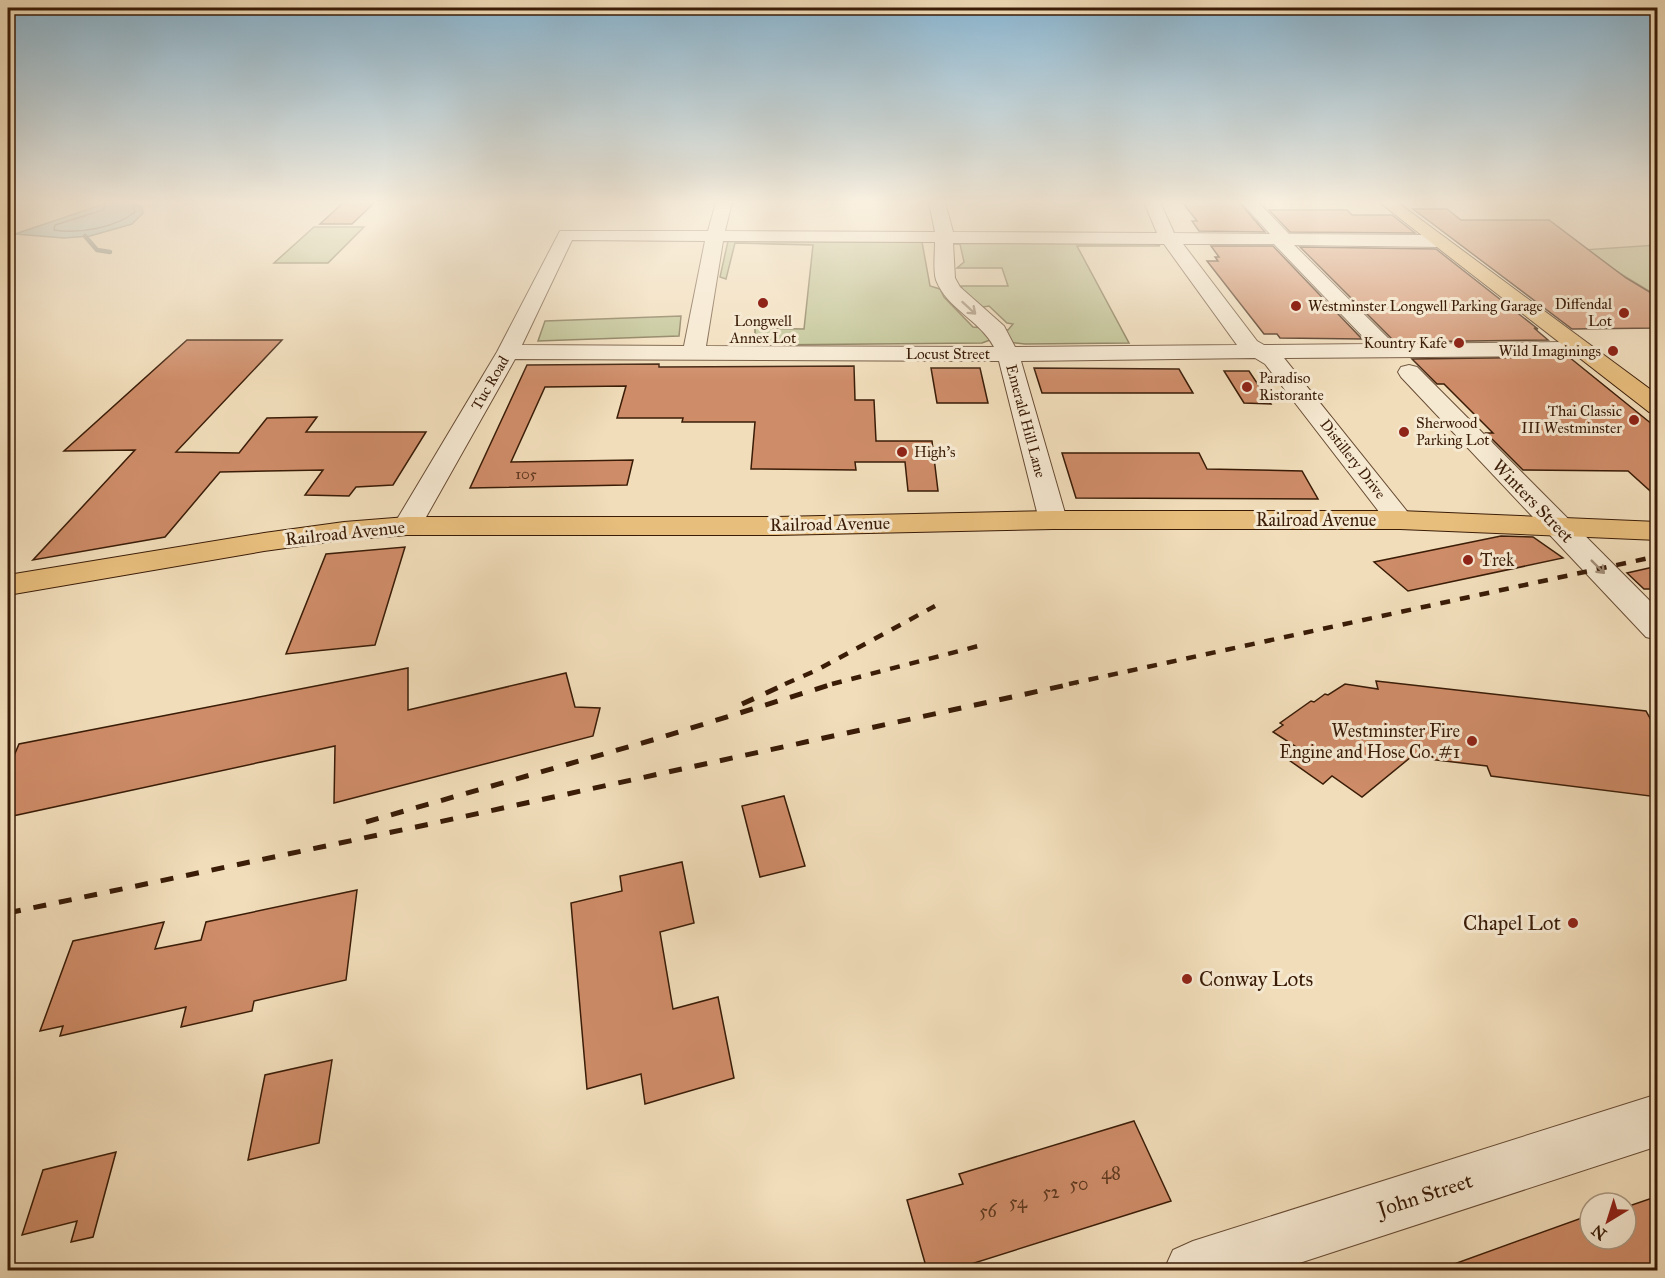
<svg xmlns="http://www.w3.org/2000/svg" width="1665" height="1278" font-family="'IM FELL Great Primer',serif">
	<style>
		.green { fill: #bbc08f; stroke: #7a6e4b; stroke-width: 1.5 }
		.water { fill: #9bbbb5; stroke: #747b6f; stroke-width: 1.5 }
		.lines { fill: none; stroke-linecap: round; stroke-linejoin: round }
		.shore { stroke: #6a6c5e; stroke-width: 1.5 }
		.stream { stroke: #747b6f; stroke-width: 4.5 }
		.building { fill: #ce8c68; stroke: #3a1c07; stroke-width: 1.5 }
		.minor-casing { stroke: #684c34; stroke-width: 2 }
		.major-casing { stroke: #3a1c07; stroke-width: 2 }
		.highway-casing { stroke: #3a1c07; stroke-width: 2 }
		.minor { fill: #f6e9d2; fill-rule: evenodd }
		.major { fill: #e8be7d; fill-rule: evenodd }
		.highway { fill: #e8be7d; fill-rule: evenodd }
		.rail-far1 { stroke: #3a1c07; stroke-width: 4.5; stroke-dasharray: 10 10; stroke-linecap: butt }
		.rail { stroke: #3a1c07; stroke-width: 5; stroke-dasharray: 13 13; stroke-linecap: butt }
		.oneway { stroke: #a18d77 }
		.poi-dot { fill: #8f2418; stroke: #f6e9d2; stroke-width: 2 }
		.labels { text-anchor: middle; stroke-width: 6; stroke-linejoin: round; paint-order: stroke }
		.far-poi-label { font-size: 15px; fill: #3a1c07; stroke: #f6e9d2; text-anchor: end }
		.far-street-label { font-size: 15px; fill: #3a1c07; stroke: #f6e9d2 }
		.number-label { font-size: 15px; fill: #5f381f }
		.street-label { font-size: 18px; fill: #3a1c07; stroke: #f6e9d2 }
		.poi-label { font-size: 18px; fill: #3a1c07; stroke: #f6e9d2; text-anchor: start }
		.near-number-label { font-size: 18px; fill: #5f381f }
		.near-poi-label { font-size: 21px; fill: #3a1c07; stroke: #f6e9d2; text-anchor: end }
		.near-street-label { font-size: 21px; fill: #3a1c07; stroke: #f6e9d2 }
	</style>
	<rect width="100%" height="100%" fill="#f1ddba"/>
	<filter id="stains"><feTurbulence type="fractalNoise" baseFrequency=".00333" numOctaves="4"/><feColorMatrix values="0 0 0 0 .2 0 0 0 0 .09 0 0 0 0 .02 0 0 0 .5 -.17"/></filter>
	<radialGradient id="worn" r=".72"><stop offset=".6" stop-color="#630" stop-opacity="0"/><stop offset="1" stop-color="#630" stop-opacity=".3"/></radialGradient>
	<g class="green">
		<path d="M 314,227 L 364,227 L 328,263 L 274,263 Z"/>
		<path d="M 728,241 L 922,242 L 930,286 L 940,289 L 944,297 L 973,327 L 1008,330 L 1013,324 L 1007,323 L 989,306 L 978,308 L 964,293 L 961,286 L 1008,286 L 1002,268 L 957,268 L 964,262 L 960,244 L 950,244 L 953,242 L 1153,243 L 1160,246 L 1077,246 L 1129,343 L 1025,344 L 990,340 L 982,343 L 755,345 L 755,328 L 804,329 L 813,245 L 735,243 L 726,279 L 720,277 Z"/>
		<path d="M 1657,245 L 1657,296 L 1582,250 Z"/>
		<path d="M 681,316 L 679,336 L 538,341 L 545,321 Z"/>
	</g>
	<path class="water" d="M 110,202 L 129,202 L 142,207 L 143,213 L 132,224 L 90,236 L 64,238 L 15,234 Z"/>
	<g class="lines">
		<path class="shore" d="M 106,202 L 103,210 L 55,225 L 54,230 C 79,234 115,228 135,212 L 132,202"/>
		<path class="stream" d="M 85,236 L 97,250 L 110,252"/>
	</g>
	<g class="building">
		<path d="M 344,202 L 375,202 L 352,224 L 320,224 Z"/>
		<path d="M 1182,202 L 1239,202 L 1265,232 L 1199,231 L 1192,221 L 1197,221 Z"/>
		<path d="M 1413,209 L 1447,209 L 1461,220 L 1549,220 L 1626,278 L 1658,297 L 1658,328 L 1572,329 Z"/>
		<path d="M 1269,210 L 1347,210 L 1352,215 L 1392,215 L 1415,233 L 1290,232 Z"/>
		<path d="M 1211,246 L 1273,246 L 1362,339 L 1280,338 L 1277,334 L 1264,334 L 1207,261 L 1218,261 L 1215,257 L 1219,257 Z"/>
		<path d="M 1300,247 L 1436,249 L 1538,329 L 1534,328 L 1548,340 L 1395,342 Z"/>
		<path d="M 187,340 L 282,340 L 176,452 L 239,453 L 267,418 L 317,417 L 306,432 L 426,432 L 393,485 L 356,487 L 349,496 L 305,495 L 323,470 L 220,472 L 165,537 L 33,560 L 135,450 L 64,451 Z"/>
		<path d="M 1569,357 L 1658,429 L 1658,498 L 1628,471 L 1523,470 L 1486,433 L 1493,433 L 1444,384 L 1437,384 L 1412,359 Z"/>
		<path d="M 659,364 L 659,367 L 854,366 L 855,400 L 874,400 L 876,441 L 932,441 L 938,491 L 908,491 L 905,462 L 855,462 L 856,470 L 751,469 L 755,422 L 682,422 L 683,418 L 617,418 L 626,386 L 545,387 L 511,462 L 633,460 L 627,485 L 470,488 L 527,365 Z"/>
		<path d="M 931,368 L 980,368 L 988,403 L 937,403 Z"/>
		<path d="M 1034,368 L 1179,369 L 1193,393 L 1042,393 Z"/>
		<path d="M 1224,371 L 1249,371 L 1271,404 L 1244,403 Z"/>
		<path d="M 1062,453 L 1199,453 L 1207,469 L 1302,471 L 1318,499 L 1076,498 Z"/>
		<path d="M 1501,536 L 1533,537 L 1563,558 L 1408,591 L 1374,562 Z"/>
		<path d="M 405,547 L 375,645 L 286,654 L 326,554 Z"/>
		<path d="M 1658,566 L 1658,589 L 1644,589 L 1627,573 Z"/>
		<path d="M 408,668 L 408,710 L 566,673 L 575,707 L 600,708 L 593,736 L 334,803 L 335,746 L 8,817 L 8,770 L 19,744 Z"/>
		<path d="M 1376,681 L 1646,711 L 1658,733 L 1658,797 L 1491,776 L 1487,766 L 1411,757 L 1362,797 L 1332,776 L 1323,784 L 1286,758 L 1298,748 L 1273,732 L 1283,725 L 1280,723 L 1311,701 L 1314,702 L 1325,694 L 1328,695 L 1345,684 L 1378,689 Z"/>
		<path d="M 784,796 L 805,866 L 760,877 L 742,806 Z"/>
		<path d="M 682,862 L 694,923 L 660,932 L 673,1009 L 718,997 L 734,1078 L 645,1104 L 641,1074 L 587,1089 L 571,903 L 622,891 L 620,876 Z"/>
		<path d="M 357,890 L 346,980 L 254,1001 L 252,1011 L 181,1027 L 186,1007 L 60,1036 L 63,1026 L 40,1031 L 73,941 L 164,922 L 155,949 L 201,940 L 206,922 Z"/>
		<path d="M 332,1060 L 319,1143 L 248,1160 L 265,1075 Z"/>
		<path d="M 1134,1121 L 1171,1201 L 952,1270 L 927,1270 L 907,1200 L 963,1184 L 959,1174 Z"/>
		<path d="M 116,1152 L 93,1237 L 71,1242 L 77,1221 L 22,1235 L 43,1170 Z"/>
		<path d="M 1658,1196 L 1658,1270 L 1443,1270 L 1443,1268 L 1590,1215 L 1590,1239 L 1626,1239 L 1626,1207 Z"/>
	</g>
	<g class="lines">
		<defs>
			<g id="minor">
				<path d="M 716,202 L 732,202 L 725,231 L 935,232 L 929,202 L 945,202 L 953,232 L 1157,233 L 1144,202 L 1160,202 L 1174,233 L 1270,234 L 1241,202 L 1258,202 L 1289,234 L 1424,235 L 1446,238 L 1449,242 L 1446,246 L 1440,247 L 1294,245 L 1394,344 L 1565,342 L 1573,344 L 1576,349 L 1573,354 L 1565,356 L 1284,358 L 1414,520 L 1410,526 L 1400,529 L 1390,526 L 1265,364 L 1255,358 L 1021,361 L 1067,520 L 1063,526 L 1053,529 L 1043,526 L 1039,520 L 999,361 L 515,359 L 421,526 L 417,532 L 407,535 L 397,532 L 393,526 L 497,352 L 560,231 L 708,231 ZM 572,240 L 705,241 L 684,346 L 522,345 ZM 723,241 L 935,242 C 935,254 933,270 936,280 C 947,309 980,320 994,347 L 706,346 ZM 953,243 L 1164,244 L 1237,345 L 1015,347 L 1004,326 L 960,287 L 955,278 ZM 1183,244 L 1274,244 L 1370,344 L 1264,345 L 1257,341 Z"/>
				<path d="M 1409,365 L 1417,367 L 1658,609 L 1658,640 L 1646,637 L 1401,377 L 1398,372 L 1401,367 Z"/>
				<path d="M 1658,1094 L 1658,1146 L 1278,1270 L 1164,1270 L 1173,1250 L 1193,1241 Z"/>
			</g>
			<path id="major" d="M 1379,202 L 1397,202 L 1658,395 L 1658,414 L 1649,412 Z"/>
			<path id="highway" d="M 1053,511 L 1400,511 L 1658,522 L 1658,540 L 1400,529 L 1053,529 L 776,535 L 407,535 L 344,540 L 264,551 L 8,595 L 8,575 L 264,533 L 344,522 L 407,517 L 776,517 Z"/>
		</defs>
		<use href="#minor" class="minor-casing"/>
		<use href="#major" class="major-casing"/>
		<use href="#highway" class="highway-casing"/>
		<use href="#minor" class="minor"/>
		<use href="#major" class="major"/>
		<use href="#highway" class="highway"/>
		<g class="rail-far1">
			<path d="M 785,684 L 817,670 L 935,606"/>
			<path d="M 832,684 L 986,644"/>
			<path d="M 1069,684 L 1658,556"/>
		</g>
		<g class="rail">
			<path d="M 742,704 L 788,683"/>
			<path d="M 366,822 L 656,739 L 836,683"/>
			<path d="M 8,913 L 416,827 L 1076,683"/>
		</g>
	</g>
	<defs><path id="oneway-shaft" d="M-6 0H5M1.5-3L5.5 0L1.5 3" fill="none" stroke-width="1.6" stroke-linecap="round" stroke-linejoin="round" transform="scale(1.5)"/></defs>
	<g class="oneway">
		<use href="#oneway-shaft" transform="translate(969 308) rotate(42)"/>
		<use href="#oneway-shaft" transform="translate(1598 567) rotate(45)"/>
	</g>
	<linearGradient id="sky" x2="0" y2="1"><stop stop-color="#89b7d4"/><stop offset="0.53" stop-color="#f9f0e0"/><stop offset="1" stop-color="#f9f0e0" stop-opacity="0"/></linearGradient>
	<rect width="1665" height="381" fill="url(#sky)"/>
	<g class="poi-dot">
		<circle cx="763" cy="303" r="6"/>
		<circle cx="1296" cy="306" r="6"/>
		<circle cx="1624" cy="313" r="6"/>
		<circle cx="1459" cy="343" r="6"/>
		<circle cx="1613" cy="351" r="6"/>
		<circle cx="1247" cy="387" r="6"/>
		<circle cx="1634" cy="420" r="6"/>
		<circle cx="1404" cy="432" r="6"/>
		<circle cx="902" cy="452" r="6"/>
		<circle cx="1468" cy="560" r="6"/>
		<circle cx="1472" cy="741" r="6"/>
		<circle cx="1573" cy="923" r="6"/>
		<circle cx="1187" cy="979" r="6"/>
	</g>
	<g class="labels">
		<g class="far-poi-label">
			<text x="1612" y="309">Diffendal<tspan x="1612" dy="17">Lot</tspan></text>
			<text x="1308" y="311" text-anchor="start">Westminster Longwell Parking Garage</text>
			<text x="763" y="326" text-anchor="middle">Longwell<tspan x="763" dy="17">Annex Lot</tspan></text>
			<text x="1447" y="348">Kountry Kafe</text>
			<text x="1601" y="356">Wild Imaginings</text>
			<text x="1259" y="383" text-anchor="start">Paradiso<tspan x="1259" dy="17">Ristorante</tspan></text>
			<text x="1622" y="416">Thai Classic<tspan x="1622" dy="17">III Westminster</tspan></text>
			<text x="1416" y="428" text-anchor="start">Sherwood<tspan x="1416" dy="17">Parking Lot</tspan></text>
			<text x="914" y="457" text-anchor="start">High’s</text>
		</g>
		<g class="far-street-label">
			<text x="948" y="359">Locust Street</text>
			<text transform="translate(490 383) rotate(-60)" y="5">Tuc Road</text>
			<text transform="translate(1026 421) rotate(75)" y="5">Emerald Hill Lane</text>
			<text transform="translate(1353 459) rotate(52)" y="5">Distillery Drive</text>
		</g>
		<g class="number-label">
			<text x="526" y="479">105</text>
		</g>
		<g class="street-label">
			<text transform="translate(1533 501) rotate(46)" y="6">Winters Street</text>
			<text x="1316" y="526">Railroad Avenue</text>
			<text transform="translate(830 524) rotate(-1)" y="6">Railroad Avenue</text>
			<text transform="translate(345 533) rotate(-6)" y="6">Railroad Avenue</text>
		</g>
		<g class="poi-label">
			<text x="1480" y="566">Trek</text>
			<text x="1460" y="737" text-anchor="end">Westminster Fire<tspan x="1460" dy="21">Engine and Hose Co. #1</tspan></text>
		</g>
		<g class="near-number-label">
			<text x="1111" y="1179">48</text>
			<text x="1079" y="1190">50</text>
			<text x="1051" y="1198">52</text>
			<text x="1018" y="1208">54</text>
			<text x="988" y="1217">56</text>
		</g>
		<g class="near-poi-label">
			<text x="1561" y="930">Chapel Lot</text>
			<text x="1199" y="986" text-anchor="start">Conway Lots</text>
		</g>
		<g class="near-street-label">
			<text transform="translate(1425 1195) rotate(-18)" y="7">John Street</text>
		</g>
	</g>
	<rect width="1665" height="1278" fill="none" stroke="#f1ddba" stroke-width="30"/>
	<rect x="9" y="9" width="1647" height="1260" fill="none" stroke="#3a1c07" stroke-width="3"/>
	<rect x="15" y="15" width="1635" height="1248" fill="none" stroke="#3a1c07" stroke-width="1.5"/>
	<g transform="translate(1608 1221) rotate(218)"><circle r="28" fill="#f6e9d2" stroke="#ab9781" stroke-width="1.5"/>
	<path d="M0-4.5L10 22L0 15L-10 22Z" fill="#8f2418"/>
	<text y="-9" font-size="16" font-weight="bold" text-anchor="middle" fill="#3a1c07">N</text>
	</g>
	<rect width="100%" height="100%" filter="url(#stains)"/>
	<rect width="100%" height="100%" fill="url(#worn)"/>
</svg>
